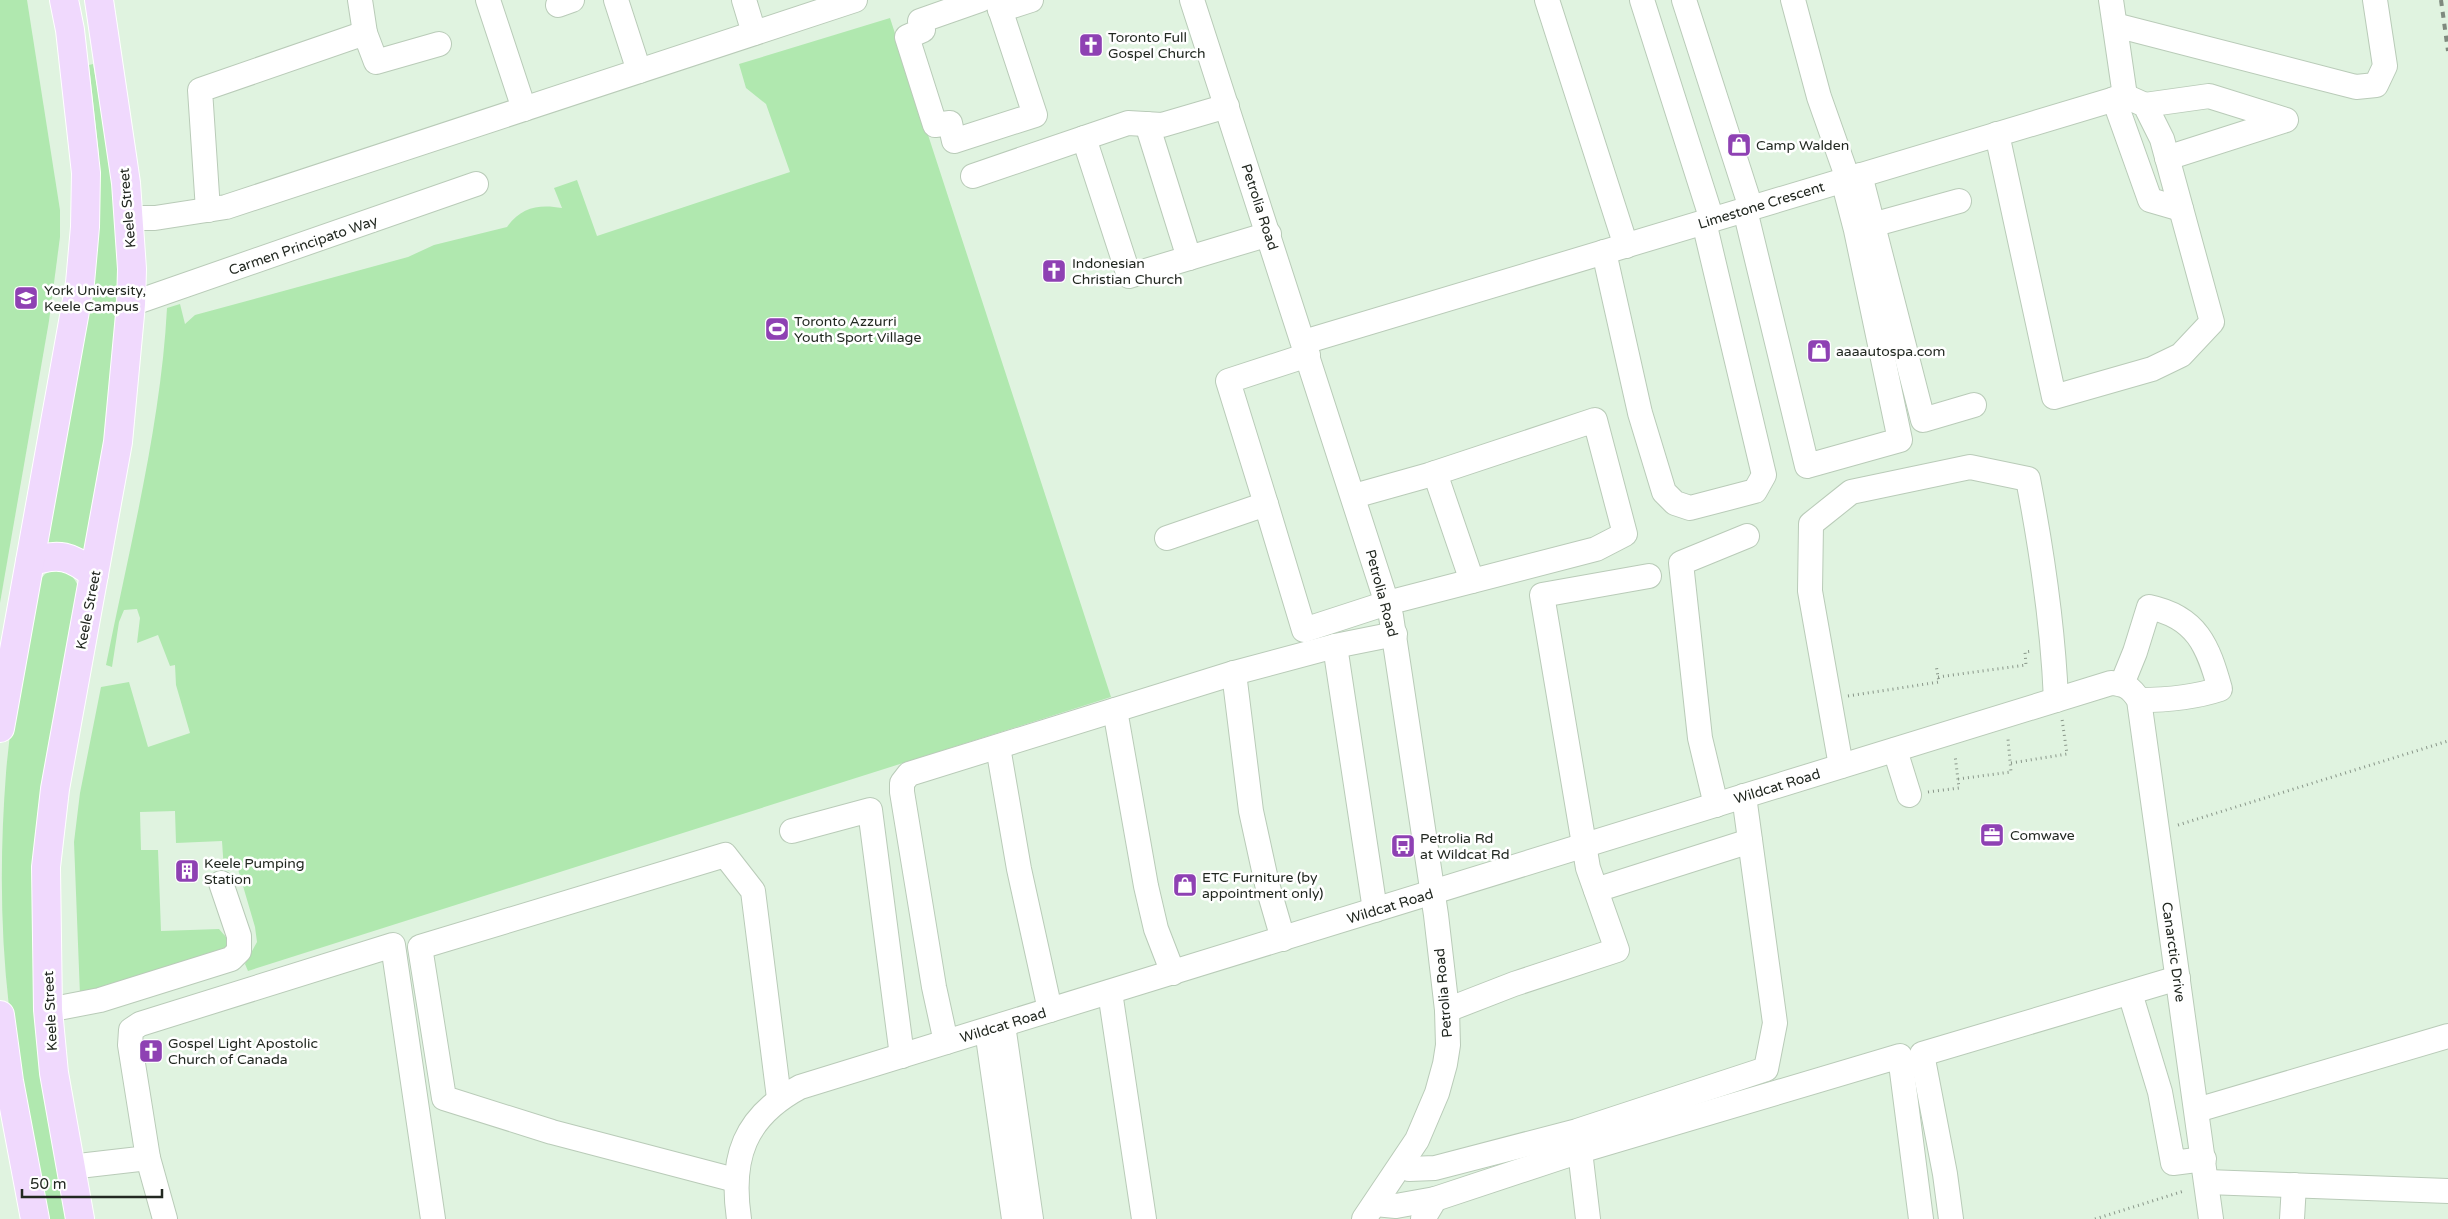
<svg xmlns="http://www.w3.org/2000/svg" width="2448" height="1219" font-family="'Varela Round',sans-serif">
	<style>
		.green { fill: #b0e8af }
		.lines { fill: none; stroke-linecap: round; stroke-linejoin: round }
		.minor-casing { stroke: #b9cbb8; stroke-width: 26 }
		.major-casing { stroke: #fff; stroke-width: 30 }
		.path { stroke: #899689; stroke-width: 3; stroke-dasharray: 1 4; stroke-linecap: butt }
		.minor { stroke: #fff; stroke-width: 24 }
		.major { stroke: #f0d9fd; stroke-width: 28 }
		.rail { stroke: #7e8a7e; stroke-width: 4; stroke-dasharray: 6 6; stroke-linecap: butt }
		.labels { text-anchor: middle; stroke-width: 5; stroke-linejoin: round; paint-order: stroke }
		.poi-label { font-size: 14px; fill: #222821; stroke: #fff; text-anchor: start }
		.street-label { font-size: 14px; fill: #222821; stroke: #fff }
	</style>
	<rect width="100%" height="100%" fill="#e0f3e0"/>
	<g class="green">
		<path d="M 0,0 L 27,0 L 60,210 L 60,237 L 49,321 L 0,603 Z"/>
		<path d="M 890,18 L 1111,697 L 248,971 L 245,964 L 257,942 L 255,927 L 238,869 L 224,871 L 222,841 L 176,843 L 175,811 L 140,812 L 141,850 L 158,850 L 161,931 L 219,929 L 226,937 L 229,947 L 219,956 L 80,995 L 74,842 L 80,793 L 101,687 L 129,682 L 148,747 L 190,733 L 176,685 L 175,665 L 170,666 L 158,635 L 137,643 L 140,618 L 137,609 L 124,610 L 119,622 L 112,667 L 106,665 C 129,549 161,425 167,308 L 180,304 L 185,324 L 195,315 L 408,257 L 434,245 L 507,227 C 521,207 539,204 562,208 L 554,188 L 577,180 L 597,236 L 790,172 L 766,104 L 746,88 L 739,64 Z"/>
		<path d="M 93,64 L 111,166 L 120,281 L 109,422 L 84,551 L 64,543 L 45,544 L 99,193 L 99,155 L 89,65 Z"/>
		<path d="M 54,570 C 67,570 75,576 79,589 L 37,974 L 69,1219 L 46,1219 C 34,1149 18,1078 9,1007 C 0,929 0,851 6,773 C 11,708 27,643 40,580 L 45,574 Z"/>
	</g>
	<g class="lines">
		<defs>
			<g id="minor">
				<path d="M 360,0 L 365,33"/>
				<path d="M 488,0 L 524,109"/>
				<path d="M 616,0 L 639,71"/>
				<path d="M 744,0 L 754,33"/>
				<path d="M 980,0 L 920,21 L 923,30 L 907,37 L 935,125 L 950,123 L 954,141 L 1035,115 L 997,0"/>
				<path d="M 1192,0 L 1391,616 L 1436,915 L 1447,1010 L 1448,1045 L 1445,1064 L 1437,1093 L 1417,1140 L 1364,1219"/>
				<path d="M 1547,0 L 1626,246"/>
				<path d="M 1642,0 L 1712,220"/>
				<path d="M 1684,0 L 1751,208"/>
				<path d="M 1793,0 L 1819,97 L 1848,179"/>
				<path d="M 558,5 L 572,0"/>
				<path d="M 1000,10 L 1031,0"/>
				<path d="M 2115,25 L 2356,87 L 2376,85 L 2385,66 L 2375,0"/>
				<path d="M 2114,99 L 2150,200 L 2181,209"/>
				<path d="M 2145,105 L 2209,96 L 2286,120 L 2167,158"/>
				<path d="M 1147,124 L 1189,258"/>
				<path d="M 1997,134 L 2054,397 L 2152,369 L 2181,355 L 2212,322 L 2162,139 L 2145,105 L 2125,96"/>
				<path d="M 1084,138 L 1128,123 L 1162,125 L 1227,106"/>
				<path d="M 1860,175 L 1923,420 L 1974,405"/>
				<path d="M 973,176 L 1084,138 L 1129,276 L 1269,234"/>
				<path d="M 208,210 L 200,90 L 365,33 L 376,62 L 439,44"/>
				<path d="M 1745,210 L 1807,466 L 1900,440 L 1856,230 L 1843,180"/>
				<path d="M 128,218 L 155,218 L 226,207 L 855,0"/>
				<path d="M 1872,225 L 1959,201"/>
				<path d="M 1604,252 L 1640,413 L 1664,492 L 1675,503 L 1690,508 L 1755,491 L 1764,475 L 1704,222"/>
				<path d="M 131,304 L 476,184"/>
				<path d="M 1304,342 L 2125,96 L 2111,0"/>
				<path d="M 1435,473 L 1472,581"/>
				<path d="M 1266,504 L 1228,381 L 1308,355"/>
				<path d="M 1167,538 L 1266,504 L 1304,630 L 1387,603 L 1596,549 L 1625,534 L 1595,420 L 1429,475 L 1354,496"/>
				<path d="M 1335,646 L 1375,910"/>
				<path d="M 1234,673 L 1251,811 L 1267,884 L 1283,939"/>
				<path d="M 2122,684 L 2135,652 L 2149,607 C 2197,617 2208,646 2220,689 C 2193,698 2167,700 2139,700"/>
				<path d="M 1115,710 L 1146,886 L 1156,929 L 1173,973"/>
				<path d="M 998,747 L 1019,869 L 1050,1010"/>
				<path d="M 1895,750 L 1909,795"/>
				<path d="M 1841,766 L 1810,591 L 1811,524 L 1851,492 L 1970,467 L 2028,479 C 2042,552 2053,625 2056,700"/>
				<path d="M 1716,805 L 1700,738 L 1681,563 L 1747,536"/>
				<path d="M 792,831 L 870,810 L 902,1056"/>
				<path d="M 1596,890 L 1750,841"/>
				<path d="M 1110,992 L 1144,1219"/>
				<path d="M 2130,993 L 2160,1092 L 2173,1163 L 2204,1159"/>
				<path d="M 48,1010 L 100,1000 L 231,959 L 239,951 L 239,936 L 221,883"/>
				<path d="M 1447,1010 L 1514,984 L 1617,950 L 1588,868 L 1542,595 L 1649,576"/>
				<path d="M 1003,1025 L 1031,1219"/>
				<path d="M 987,1030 L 1014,1219"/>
				<path d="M 946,1042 L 934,987 L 902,792 L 902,783 L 909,774 L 1234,673 L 1335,646 L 1395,634"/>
				<path d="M 2197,1110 L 2448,1036"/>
				<path d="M 148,1158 L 165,1219"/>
				<path d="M 1401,1165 L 1409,1169 L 1435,1168 L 1577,1131 L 1766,1069 L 1775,1023 L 1744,796"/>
				<path d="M 70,1167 L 148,1158 L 130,1045 L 131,1030 L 140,1024 L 393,945 L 433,1219"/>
				<path d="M 735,1180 L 552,1132 L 444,1098 L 420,947 L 725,855 L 753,891 L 779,1098"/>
				<path d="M 2207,1182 L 2448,1191"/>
				<path d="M 1375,1204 L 1396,1206 L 1435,1199"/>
				<path d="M 739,1219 C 730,1158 744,1117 800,1087 L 2111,683 C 2126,684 2131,688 2139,700 L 2211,1219"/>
				<path d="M 1423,1219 L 1435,1199 L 1580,1151 L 1578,1137"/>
				<path d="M 1588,1219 L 1580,1151 L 1900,1056 L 1921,1219"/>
				<path d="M 1951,1219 L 1945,1174 L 1922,1054 L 2178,978"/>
				<path d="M 2292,1219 L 2294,1185"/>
			</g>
			<g id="major">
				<path d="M 30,562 C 59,552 71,556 94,574"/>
				<path d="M 0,728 L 80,283 L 85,227 L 86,173 L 70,30 L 64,0"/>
				<path d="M 0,1015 L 9,1081 L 35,1219"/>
				<path d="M 80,1219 L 54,1073 L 48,1010 L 46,867 L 55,789 L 118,442 L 131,304 L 132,269 L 126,183 L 99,0"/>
			</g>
		</defs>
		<use href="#minor" class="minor-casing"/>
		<use href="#major" class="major-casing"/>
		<g class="path">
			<path d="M 1938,677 L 2026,665 L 2025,652 L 2032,651"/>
			<path d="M 1848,696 L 1939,682 L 1936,665"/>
			<path d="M 2011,763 L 2067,754 L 2062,719"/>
			<path d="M 1958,779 L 2011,772 L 2008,739"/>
			<path d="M 1928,792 L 1959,788 L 1955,755"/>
			<path d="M 2178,825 L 2448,741"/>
			<path d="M 2095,1219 L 2184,1191"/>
		</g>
		<use href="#minor" class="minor"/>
		<use href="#major" class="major"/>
		<path class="rail" d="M 2441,0 L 2448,51"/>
	</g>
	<defs>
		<symbol id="church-square" viewBox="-11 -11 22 22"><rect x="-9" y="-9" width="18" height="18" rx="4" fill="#8e41b3" stroke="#fff"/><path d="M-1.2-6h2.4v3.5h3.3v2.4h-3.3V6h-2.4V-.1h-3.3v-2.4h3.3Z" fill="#fff"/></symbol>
		<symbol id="shop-square" viewBox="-11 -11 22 22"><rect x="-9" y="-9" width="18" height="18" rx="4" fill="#8e41b3" stroke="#fff"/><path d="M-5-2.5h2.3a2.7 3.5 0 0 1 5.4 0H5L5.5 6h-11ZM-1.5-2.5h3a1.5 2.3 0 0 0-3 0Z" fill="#fff"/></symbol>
		<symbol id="university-square" viewBox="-11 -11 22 22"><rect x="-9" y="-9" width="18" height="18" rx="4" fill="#8e41b3" stroke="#fff"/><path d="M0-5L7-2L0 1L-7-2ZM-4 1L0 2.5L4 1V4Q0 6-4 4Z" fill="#fff"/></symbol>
		<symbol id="stadium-square" viewBox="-11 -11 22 22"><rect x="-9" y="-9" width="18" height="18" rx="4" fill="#8e41b3" stroke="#fff"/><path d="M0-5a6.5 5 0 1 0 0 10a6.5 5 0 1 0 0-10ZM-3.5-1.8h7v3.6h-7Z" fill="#fff"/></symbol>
		<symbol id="office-square" viewBox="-11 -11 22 22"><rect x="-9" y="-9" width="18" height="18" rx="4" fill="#8e41b3" stroke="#fff"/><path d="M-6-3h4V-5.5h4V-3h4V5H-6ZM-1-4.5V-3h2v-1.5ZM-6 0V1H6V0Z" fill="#fff"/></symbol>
		<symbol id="bus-square" viewBox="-11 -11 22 22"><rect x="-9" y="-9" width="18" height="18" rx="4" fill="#8e41b3" stroke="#fff"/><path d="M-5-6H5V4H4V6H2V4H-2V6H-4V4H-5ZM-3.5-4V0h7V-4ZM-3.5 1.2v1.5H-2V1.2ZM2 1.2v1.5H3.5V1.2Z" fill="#fff"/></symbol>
		<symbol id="building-square" viewBox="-11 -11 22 22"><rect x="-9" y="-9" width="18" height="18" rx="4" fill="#8e41b3" stroke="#fff"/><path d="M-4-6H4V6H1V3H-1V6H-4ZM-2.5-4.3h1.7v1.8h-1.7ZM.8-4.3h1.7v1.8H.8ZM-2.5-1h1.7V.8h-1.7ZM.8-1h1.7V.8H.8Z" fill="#fff"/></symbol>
	</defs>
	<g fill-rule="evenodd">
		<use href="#church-square" x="1077" y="31" width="28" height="28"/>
		<use href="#shop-square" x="1725" y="131" width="28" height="28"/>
		<use href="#church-square" x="1040" y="257" width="28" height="28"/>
		<use href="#university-square" x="12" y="284" width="28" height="28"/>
		<use href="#stadium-square" x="763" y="315" width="28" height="28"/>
		<use href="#shop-square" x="1805" y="337" width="28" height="28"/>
		<use href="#office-square" x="1978" y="821" width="28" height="28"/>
		<use href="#bus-square" x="1389" y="832" width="28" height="28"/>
		<use href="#building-square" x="173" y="857" width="28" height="28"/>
		<use href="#shop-square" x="1171" y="871" width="28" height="28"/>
		<use href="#church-square" x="137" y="1037" width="28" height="28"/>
	</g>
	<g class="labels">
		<g class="poi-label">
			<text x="1108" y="42">Toronto Full<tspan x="1108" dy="16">Gospel Church</tspan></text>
			<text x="1756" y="150">Camp Walden</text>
			<text x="1072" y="268">Indonesian<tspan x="1072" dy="16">Christian Church</tspan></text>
			<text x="44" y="295">York University,<tspan x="44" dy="16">Keele Campus</tspan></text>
			<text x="794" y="326">Toronto Azzurri<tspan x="794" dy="16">Youth Sport Village</tspan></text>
			<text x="1836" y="356">aaaautospa.com</text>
			<text x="2010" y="840">Comwave</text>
			<text x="1420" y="843">Petrolia Rd<tspan x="1420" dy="16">at Wildcat Rd</tspan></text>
			<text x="204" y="868">Keele Pumping<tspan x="204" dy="16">Station</tspan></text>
			<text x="1202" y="882">ETC Furniture (by<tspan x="1202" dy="16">appointment only)</tspan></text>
			<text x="168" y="1048">Gospel Light Apostolic<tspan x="168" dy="16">Church of Canada</tspan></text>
		</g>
		<g class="street-label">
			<text transform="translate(1761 205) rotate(-17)" y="5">Limestone Crescent</text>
			<text transform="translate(1260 207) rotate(72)" y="5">Petrolia Road</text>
			<text transform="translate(127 208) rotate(-95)" y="5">Keele Street</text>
			<text transform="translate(303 245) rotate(-19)" y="5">Carmen Principato Way</text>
			<text transform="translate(1382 593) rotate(75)" y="5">Petrolia Road</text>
			<text transform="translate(88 610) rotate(-79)" y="5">Keele Street</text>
			<text transform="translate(1777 786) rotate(-17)" y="5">Wildcat Road</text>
			<text transform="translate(1390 906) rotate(-17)" y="5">Wildcat Road</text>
			<text transform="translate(2174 952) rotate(82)" y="5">Canarctic Drive</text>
			<text transform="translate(1443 993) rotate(-95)" y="5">Petrolia Road</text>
			<text transform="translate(50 1011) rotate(-93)" y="5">Keele Street</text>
			<text transform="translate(1003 1025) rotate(-17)" y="5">Wildcat Road</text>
		</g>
	</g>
	<path d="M22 1189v8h140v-8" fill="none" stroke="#222821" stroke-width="2.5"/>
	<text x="30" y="1189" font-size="15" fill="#222821" stroke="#ffffff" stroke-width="4" paint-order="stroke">50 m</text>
</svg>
